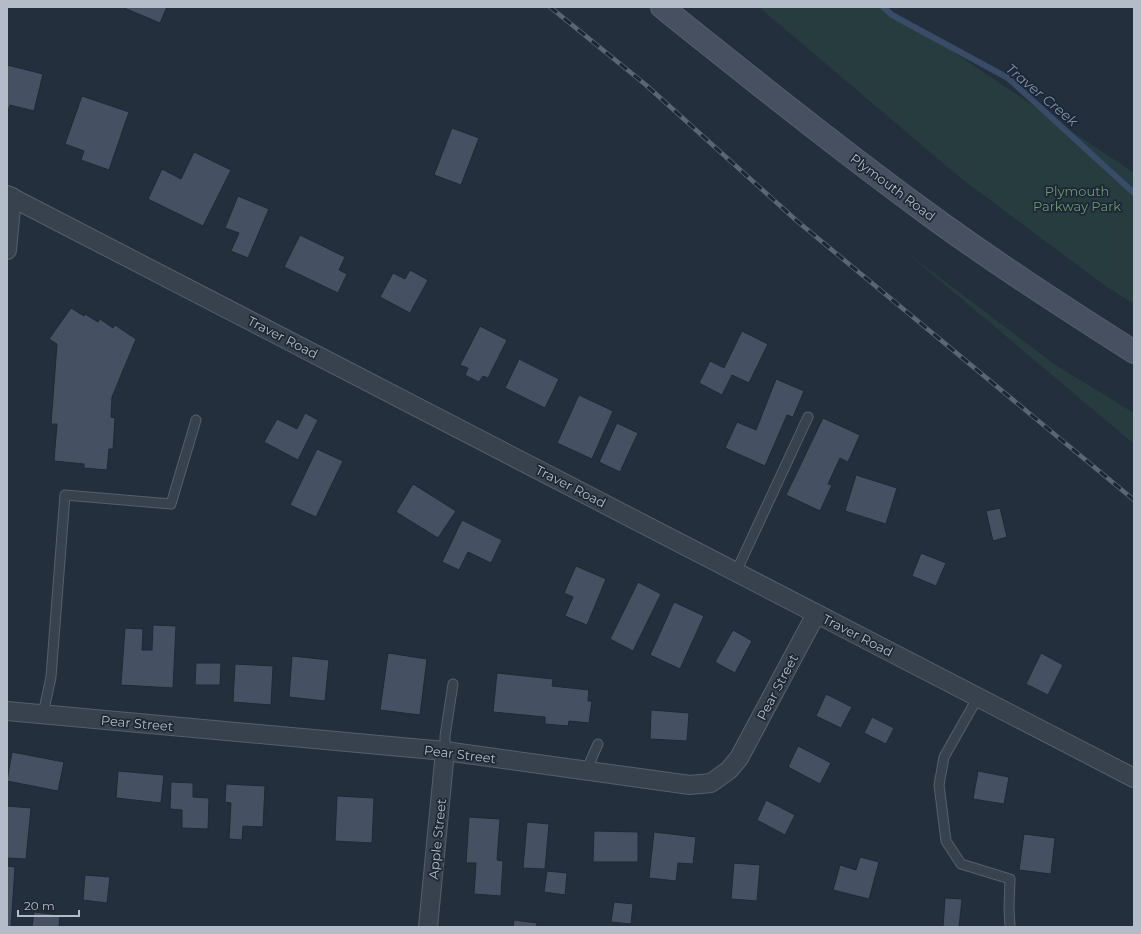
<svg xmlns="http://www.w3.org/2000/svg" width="1141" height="934" font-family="Montserrat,sans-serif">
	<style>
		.green { fill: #263c3f }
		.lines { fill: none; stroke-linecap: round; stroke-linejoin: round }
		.stream { stroke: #394c67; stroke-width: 6 }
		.building { fill: #455162; stroke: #1f2835 }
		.lane-casing { stroke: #565f6c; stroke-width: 11 }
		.street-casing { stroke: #565f6c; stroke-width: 20 }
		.secondary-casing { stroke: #565f6c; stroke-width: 24 }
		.lane { stroke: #38414e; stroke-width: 9 }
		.street { stroke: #38414e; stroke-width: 18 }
		.secondary { stroke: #465061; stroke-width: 22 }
		.rail-casing { stroke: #5a6575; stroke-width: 4.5 }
		.rail { stroke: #1d2633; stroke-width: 3; stroke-dasharray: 9; stroke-linecap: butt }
		.labels { text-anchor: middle; stroke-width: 3.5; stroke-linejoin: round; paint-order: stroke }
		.street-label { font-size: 13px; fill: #b4bcc9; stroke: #1d2633 }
		.park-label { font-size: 13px; fill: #6b9a76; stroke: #1d2633 }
		.water-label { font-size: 14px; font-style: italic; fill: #7c92b1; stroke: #1d2633 }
	</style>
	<rect width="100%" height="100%" fill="#242f3e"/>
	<g class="green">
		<path d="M 762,7 L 886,7 L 1134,173 L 1134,304 L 1107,287 L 963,180 L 761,9 Z"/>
		<path d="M 906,252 L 1054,364 L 1134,413 L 1134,444 Z"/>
	</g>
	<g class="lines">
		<path class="stream" d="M 883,7 L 892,15 L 1008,78 L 1134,193"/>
	</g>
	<g class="building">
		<path d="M 122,7 L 167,7 L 160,23 Z"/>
		<path d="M 7,65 L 43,74 L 34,111 L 10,105 L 8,111 L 7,110 Z"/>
		<path d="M 82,96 L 129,112 L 109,170 L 81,160 L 84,151 L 65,144 Z"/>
		<path d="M 452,128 L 479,138 L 461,185 L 434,175 Z"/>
		<path d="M 194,152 L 231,170 L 203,226 L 148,199 L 162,169 L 181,179 Z"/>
		<path d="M 238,196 L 269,209 L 248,258 L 231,251 L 239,233 L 225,228 Z"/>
		<path d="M 300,235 L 345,257 L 339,270 L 347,274 L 338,293 L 284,267 Z"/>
		<path d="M 410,270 L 428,280 L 410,313 L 380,297 L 393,273 L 405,279 Z"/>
		<path d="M 71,308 L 84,316 L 85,314 L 98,322 L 100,319 L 113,328 L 115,325 L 136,339 L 112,397 L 111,417 L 115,418 L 113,449 L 109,449 L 107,470 L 84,468 L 84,464 L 54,461 L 57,424 L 51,424 L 57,344 L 49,339 Z"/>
		<path d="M 480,326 L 507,340 L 488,378 L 483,376 L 479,382 L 465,375 L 468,368 L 460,365 Z"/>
		<path d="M 742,331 L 768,344 L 749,383 L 732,375 L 722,395 L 699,383 L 710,361 L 724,368 Z"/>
		<path d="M 519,359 L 559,379 L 545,408 L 505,388 Z"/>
		<path d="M 776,379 L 804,391 L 793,417 L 787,415 L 765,466 L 725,448 L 737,422 L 756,430 Z"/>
		<path d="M 579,395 L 613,411 L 592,459 L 557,443 Z"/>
		<path d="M 305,413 L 318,420 L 298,460 L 264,442 L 277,419 L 297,429 Z"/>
		<path d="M 823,418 L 860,435 L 848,462 L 840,458 L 828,484 L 832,485 L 820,511 L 786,495 Z"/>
		<path d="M 617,423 L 638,433 L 620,472 L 599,462 Z"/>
		<path d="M 317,449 L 343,461 L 316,517 L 290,505 Z"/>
		<path d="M 856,475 L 897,488 L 886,524 L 845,511 Z"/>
		<path d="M 413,484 L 456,511 L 438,538 L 396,512 Z"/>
		<path d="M 1000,508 L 1007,537 L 993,541 L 986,511 Z"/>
		<path d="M 462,520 L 502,540 L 491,563 L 468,552 L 459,570 L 442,562 Z"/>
		<path d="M 921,553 L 946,563 L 936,586 L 912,576 Z"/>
		<path d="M 576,566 L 606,579 L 587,625 L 565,616 L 573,597 L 564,593 Z"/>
		<path d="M 638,582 L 661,594 L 633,651 L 610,639 Z"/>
		<path d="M 674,602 L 704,616 L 680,669 L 650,655 Z"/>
		<path d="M 153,625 L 176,626 L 173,688 L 121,685 L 125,628 L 143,629 L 142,650 L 152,650 Z"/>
		<path d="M 733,630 L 752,641 L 735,673 L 715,662 Z"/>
		<path d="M 388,653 L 427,659 L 420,715 L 380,710 Z"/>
		<path d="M 1041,653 L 1063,665 L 1048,695 L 1026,684 Z"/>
		<path d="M 292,656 L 329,660 L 325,701 L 289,697 Z"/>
		<path d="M 196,663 L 221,663 L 220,685 L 195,685 Z"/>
		<path d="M 235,664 L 273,666 L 271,705 L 233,702 Z"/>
		<path d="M 497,673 L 553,679 L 552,686 L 589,690 L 588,701 L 592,701 L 589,723 L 569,721 L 568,726 L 545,724 L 545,717 L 493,712 Z"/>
		<path d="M 826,694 L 852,707 L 841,728 L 816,716 Z"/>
		<path d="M 651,710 L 689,713 L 687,741 L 650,739 Z"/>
		<path d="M 872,717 L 894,728 L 886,744 L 864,733 Z"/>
		<path d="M 798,746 L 831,763 L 820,784 L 788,767 Z"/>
		<path d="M 12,752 L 64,762 L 58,791 L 7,781 Z"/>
		<path d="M 118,771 L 164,775 L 161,803 L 116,798 Z"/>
		<path d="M 978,771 L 1009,777 L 1004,804 L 973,799 Z"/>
		<path d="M 171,782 L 193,783 L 193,797 L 209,798 L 208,829 L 182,828 L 182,810 L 170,809 Z"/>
		<path d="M 226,784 L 265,786 L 263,827 L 243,826 L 242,840 L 229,839 L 231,803 L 225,802 Z"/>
		<path d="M 337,796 L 374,798 L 372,843 L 335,841 Z"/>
		<path d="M 766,800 L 795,815 L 785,835 L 757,820 Z"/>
		<path d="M 7,806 L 31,808 L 26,859 L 7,858 Z"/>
		<path d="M 469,817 L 500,819 L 497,860 L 503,861 L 501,896 L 474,894 L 476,863 L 466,863 Z"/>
		<path d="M 527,822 L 549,824 L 545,869 L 523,868 Z"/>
		<path d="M 594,831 L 638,832 L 638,862 L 593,862 Z"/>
		<path d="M 654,832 L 696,837 L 693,864 L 678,863 L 676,881 L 649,878 Z"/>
		<path d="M 1024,834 L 1055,838 L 1051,874 L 1019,870 Z"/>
		<path d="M 860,857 L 879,862 L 869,899 L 833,890 L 840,865 L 856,870 Z"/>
		<path d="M 734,863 L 760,865 L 757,901 L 731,899 Z"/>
		<path d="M 7,866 L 15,867 L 11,927 L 7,927 Z"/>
		<path d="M 547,871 L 567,873 L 565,895 L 544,892 Z"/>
		<path d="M 85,875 L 110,877 L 107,903 L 83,900 Z"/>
		<path d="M 945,898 L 962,899 L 959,927 L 943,927 Z"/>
		<path d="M 614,902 L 633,904 L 631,924 L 611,922 Z"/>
		<path d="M 34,912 L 60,915 L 59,927 L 32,927 Z"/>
		<path d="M 514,920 L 537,923 L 536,927 L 513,927 Z"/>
	</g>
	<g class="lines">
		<defs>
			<g id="lane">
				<path d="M 736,572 L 808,417"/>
				<path d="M 978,697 L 944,757 L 939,785 L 946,841 L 961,864 L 1010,879 L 1009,907 L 1010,927"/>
				<path d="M 43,714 L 51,677 L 65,495 L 171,504 L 196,420"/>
				<path d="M 445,751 L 445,736 L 453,684"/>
				<path d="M 586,771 L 598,744"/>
			</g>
			<g id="street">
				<path d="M 7,195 L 1134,778"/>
				<path d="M 7,250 L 12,197"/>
				<path d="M 7,711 L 445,751 L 690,785 L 711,783 L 729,770 L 739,758 L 816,614"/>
				<path d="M 428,927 L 445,751"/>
			</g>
			<path id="secondary" d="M 662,7 C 747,75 833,144 920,208 C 989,259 1062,306 1134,352"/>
		</defs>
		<use href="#lane" class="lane-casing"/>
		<use href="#street" class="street-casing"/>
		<use href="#secondary" class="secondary-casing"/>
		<use href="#lane" class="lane"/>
		<use href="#street" class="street"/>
		<use href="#secondary" class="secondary"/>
		<defs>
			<path id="rail" d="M 550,7 L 646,85 L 797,221 L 1134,500"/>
		</defs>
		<use href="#rail" class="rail-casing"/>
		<use href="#rail" class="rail"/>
	</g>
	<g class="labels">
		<g class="street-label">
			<text transform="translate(893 187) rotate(37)" y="5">Plymouth Road</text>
			<text transform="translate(283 337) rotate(27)" y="5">Traver Road</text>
			<text transform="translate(571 486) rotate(27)" y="5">Traver Road</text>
			<text transform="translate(858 635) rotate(27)" y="5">Traver Road</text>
			<text transform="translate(777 687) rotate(-62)" y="5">Pear Street</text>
			<text transform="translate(137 723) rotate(5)" y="5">Pear Street</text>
			<text transform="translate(460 754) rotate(7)" y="5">Pear Street</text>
			<text transform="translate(437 839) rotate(-84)" y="5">Apple Street</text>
		</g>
		<g class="park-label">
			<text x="1077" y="196">Plymouth<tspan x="1077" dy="15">Parkway Park</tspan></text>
		</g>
		<g class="water-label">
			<text transform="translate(1042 95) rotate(40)" y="5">Traver Creek</text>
		</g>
	</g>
	<rect width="1141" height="934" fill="none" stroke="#b4bcc9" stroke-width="16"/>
	<path d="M18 910v6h61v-6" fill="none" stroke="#b4bcc9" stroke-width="2"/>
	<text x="24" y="910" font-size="12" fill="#b4bcc9" stroke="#1d2633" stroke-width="3" paint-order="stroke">20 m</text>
</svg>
